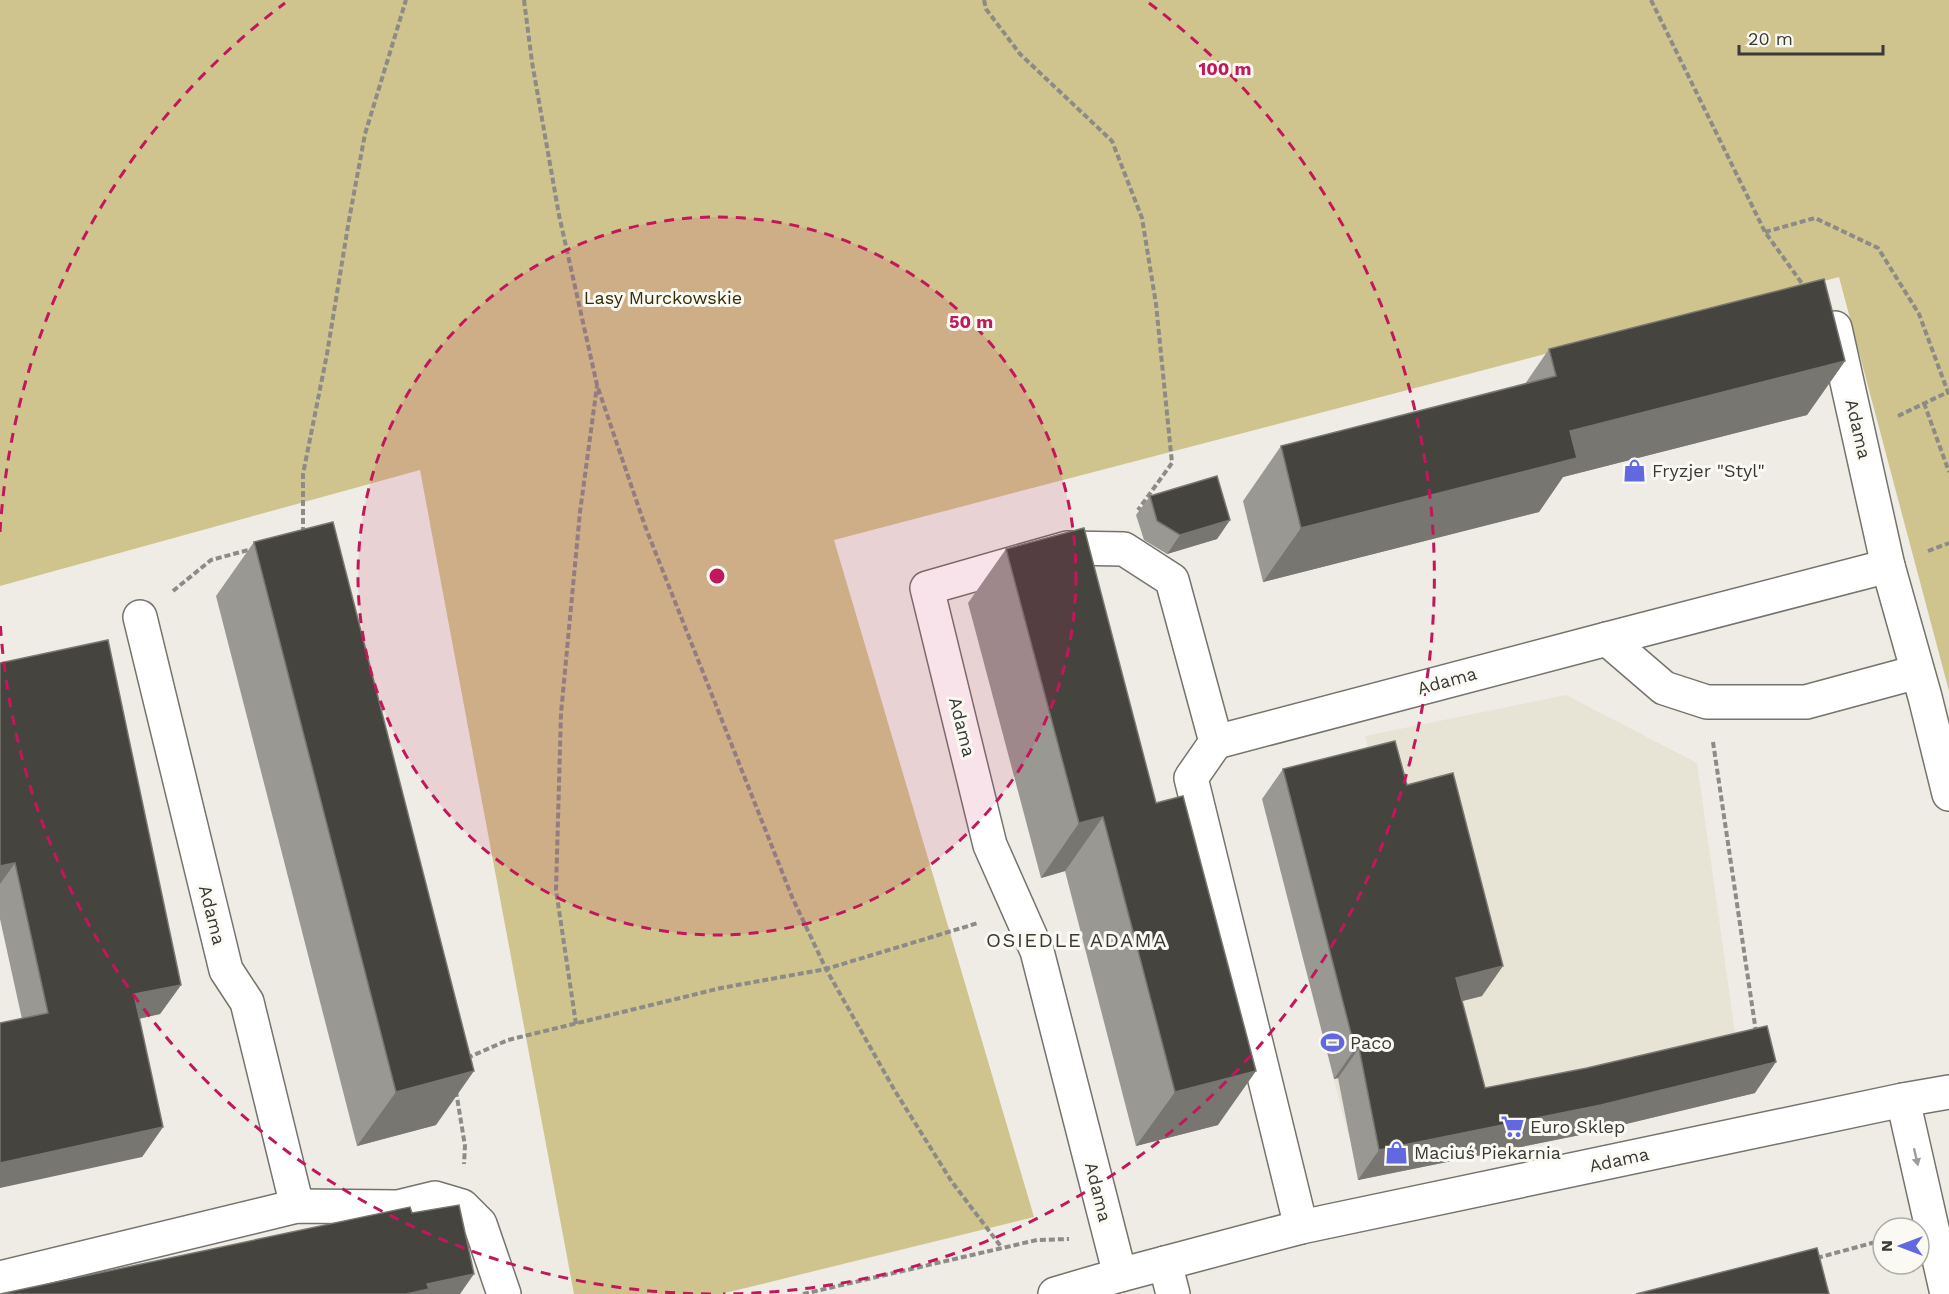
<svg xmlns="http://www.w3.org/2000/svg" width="1949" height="1294" font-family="'Work Sans',sans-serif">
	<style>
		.built { fill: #e7e4d5 }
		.green { fill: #cfc38e }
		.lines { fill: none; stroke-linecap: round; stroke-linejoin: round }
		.minor-casing { stroke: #74736c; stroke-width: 36 }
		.tertiary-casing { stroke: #74736c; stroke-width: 36 }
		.path { stroke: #8c8b86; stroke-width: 4; stroke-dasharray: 6 3; stroke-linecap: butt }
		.minor { stroke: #fff; stroke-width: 33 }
		.tertiary { stroke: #fff; stroke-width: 33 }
		.wall { fill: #9a9892 }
		.shaded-wall { fill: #787670 }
		.building { fill: #45443e; stroke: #787670; stroke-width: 1.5 }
		.oneway { fill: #9c9c9a }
		.ring { fill: none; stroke: #c2185b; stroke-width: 3; stroke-dasharray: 10 8 }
		.labels { text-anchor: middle; stroke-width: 6; stroke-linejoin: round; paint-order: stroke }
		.park-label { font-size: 18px; fill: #352d08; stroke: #fbfaf2 }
		.street-label { font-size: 18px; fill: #393936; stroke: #fbfaf2 }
		.poi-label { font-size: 18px; fill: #393936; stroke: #fbfaf2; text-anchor: start }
		.neighbourhood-label { font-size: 20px; letter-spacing: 1.5px; fill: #393936; stroke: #fbfaf2 }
		.centre { fill: #c2185b; stroke: #fbfaf2; stroke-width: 3 }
		.ring-label { font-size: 18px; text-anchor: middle; font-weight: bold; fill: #c2185b; stroke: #fbfaf2; stroke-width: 6; stroke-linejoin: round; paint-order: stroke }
	</style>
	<rect width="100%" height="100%" fill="#eeece5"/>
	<path class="built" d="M 1566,695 L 1697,763 L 1738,1054 L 1349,1138 L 1262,799 L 1374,771 L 1365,736 Z"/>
	<path class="green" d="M 0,0 L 1949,0 L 1949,691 L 1839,277 L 834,540 L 1034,1217 L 721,1294 L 574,1294 L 420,470 L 0,586 Z"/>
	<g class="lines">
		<defs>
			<g id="minor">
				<path d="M 1835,328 L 1888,566 L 1925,697 L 1949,794"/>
				<path d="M 140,617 L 226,970 L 247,1002 L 297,1206"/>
				<path d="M 1607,639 L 1888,566"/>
				<path d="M 1216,742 L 1607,639 L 1664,688 L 1707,702 L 1806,702 L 1917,672"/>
				<path d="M 1165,1263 L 1173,1294"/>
				<path d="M 1120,1275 L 1037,951 L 990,845 L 927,588 L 1067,548 L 1124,549 L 1172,580 L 1216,742 L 1191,778 L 1301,1227"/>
				<path d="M 0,1278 L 297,1206 L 398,1207 L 435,1198 L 462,1206 L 480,1224 L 504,1294"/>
			</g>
			<g id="tertiary">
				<path d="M 1903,1100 L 1947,1294"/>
				<path d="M 1055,1294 L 1120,1275 L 1301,1227 L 1903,1100 L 1949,1092"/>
			</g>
		</defs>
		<use href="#minor" class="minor-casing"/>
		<use href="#tertiary" class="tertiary-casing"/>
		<g class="path">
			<path d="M 524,0 L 532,62 L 559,215 L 597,385 L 645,526 L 792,897 L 826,969 L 895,1091 L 952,1182 L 1002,1248"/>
			<path d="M 984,0 L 986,9 L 1020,54 L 1112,141 L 1142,218 L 1156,304 L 1172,463 L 1138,510"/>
			<path d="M 1651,0 L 1765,232 L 1806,289"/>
			<path d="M 1765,232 L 1815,218 L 1878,248 L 1919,314 L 1949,395"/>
			<path d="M 1924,403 L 1949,472"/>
			<path d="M 1898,416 L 1948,392"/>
			<path d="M 303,533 L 303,474 L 327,354 L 349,220 L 365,134 L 406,0"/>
			<path d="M 1928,551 L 1949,543"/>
			<path d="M 173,591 L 211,560 L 252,549"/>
			<path d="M 1713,742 L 1756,1032"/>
			<path d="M 576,1024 L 556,890 L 561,713 L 580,512 L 597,386"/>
			<path d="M 467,1058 L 508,1040 L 721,988 L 826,969 L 978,923"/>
			<path d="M 456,1091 L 465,1146 L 464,1164"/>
			<path d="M 1817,1258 L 1883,1240"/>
			<path d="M 803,1294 L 1037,1240 L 1069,1239"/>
		</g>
		<use href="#minor" class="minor"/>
		<use href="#tertiary" class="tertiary"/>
	</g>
	<g class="wall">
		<path d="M 1549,349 L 1845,361 L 1807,415 L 1563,477 L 1539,512 L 1263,582 L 1243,501 L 1281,446 L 1525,384 Z"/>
		<path d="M 1150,496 L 1230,520 L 1217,539 L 1167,554 L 1144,540 L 1136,515 Z"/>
		<path d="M 254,542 L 436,1125 L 357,1146 L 216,596 Z"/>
		<path d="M 1006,549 L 1156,803 L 1218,1125 L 1136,1146 L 1065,871 L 1041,878 L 968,603 Z"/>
		<path d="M 0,663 L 181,985 L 160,1014 L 139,1019 L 163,1127 L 142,1157 L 22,1019 L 0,919 Z"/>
		<path d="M 1283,769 L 1407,785 L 1482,996 L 1462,1001 L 1485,1088 L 1755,1093 L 1580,1135 L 1358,1180 L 1338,1078 L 1334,1079 L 1262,799 Z"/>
	</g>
	<g class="shaded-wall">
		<path d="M 1845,361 L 1807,415 L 1563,477 L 1539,512 L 1263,582 L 1301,528 L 1570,431 Z"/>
		<path d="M 1230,520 L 1217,539 L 1167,554 L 1180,535 Z"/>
		<path d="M 1103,817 L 1065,871 L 1041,878 L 1079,823 Z"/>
		<path d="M 15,863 L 0,884 L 0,866 Z"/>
		<path d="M 1503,966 L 1482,996 L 1435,1008 L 1456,978 Z"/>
		<path d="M 181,985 L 160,1014 L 113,1024 L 134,994 Z"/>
		<path d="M 1359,1048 L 1338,1078 L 1334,1079 L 1355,1049 Z"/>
		<path d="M 1776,1062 L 1755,1093 L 1580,1135 L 1358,1180 L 1379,1150 Z"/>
		<path d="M 474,1071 L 436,1125 L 357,1146 L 396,1092 Z"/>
		<path d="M 1256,1071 L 1218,1125 L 1136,1146 L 1175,1092 Z"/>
		<path d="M 163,1127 L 142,1157 L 0,1188 L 0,1163 Z"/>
		<path d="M 474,1274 L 460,1294 L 406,1294 L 427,1284 Z"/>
	</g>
	<g class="building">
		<path d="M 1824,279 L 1845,361 L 1570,431 L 1577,458 L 1301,528 L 1281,446 L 1556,376 L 1549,349 Z"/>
		<path d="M 1217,476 L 1230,520 L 1180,535 L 1157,521 L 1150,496 Z"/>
		<path d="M 333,522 L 474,1071 L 396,1092 L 254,542 Z"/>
		<path d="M 1084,528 L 1156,803 L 1183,796 L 1256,1071 L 1175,1092 L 1103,817 L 1079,823 L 1006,549 Z"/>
		<path d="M 108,640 L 181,985 L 134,994 L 163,1127 L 0,1163 L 0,1023 L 48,1013 L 15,863 L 0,866 L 0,663 Z"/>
		<path d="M 1395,741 L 1407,785 L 1453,773 L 1503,966 L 1456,978 L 1485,1088 L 1587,1068 L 1767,1026 L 1776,1062 L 1601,1105 L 1379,1150 L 1359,1048 L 1355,1049 L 1283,769 Z"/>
		<path d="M 459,1205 L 474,1274 L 427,1284 L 429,1289 L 406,1294 L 0,1294 L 410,1207 L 412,1213 Z"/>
		<path d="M 1817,1248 L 1829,1294 L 1636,1294 Z"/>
	</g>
	<defs><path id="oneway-solid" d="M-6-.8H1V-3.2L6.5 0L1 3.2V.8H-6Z" transform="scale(1.5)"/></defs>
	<use class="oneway" href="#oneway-solid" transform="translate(1916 1157) rotate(77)"/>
	<circle cx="717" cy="576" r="359" fill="#c2185b" fill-opacity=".12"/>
	<g class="ring">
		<circle cx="717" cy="576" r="359"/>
		<path d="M711 1294A718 718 0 0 1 0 620M0 532A718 718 0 0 1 285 3M1149 3A718 718 0 0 1 723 1294"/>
	</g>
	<defs>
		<symbol id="shop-bare" viewBox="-9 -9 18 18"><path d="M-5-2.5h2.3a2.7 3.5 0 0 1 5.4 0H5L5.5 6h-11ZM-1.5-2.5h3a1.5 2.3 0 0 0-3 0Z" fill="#6268e0" stroke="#fbfaf2" stroke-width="2.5" paint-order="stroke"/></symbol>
		<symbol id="stadium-bare" viewBox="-9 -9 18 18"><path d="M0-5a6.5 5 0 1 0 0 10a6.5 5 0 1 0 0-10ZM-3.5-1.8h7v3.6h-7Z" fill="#6268e0" stroke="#fbfaf2" stroke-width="2.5" paint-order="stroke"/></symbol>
		<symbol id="supermarket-bare" viewBox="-9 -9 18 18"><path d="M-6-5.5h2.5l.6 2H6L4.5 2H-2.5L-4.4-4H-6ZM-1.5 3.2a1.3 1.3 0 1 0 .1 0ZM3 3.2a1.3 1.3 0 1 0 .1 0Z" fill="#6268e0" stroke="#fbfaf2" stroke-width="2.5" paint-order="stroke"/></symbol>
	</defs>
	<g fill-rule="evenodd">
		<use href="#shop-bare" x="1618" y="454" width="33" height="33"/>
		<use href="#stadium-bare" x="1316" y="1026" width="33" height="33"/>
		<use href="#supermarket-bare" x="1496" y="1110" width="33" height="33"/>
		<use href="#shop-bare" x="1380" y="1136" width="33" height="33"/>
	</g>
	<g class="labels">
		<g class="park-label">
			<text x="663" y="304">Lasy Murckowskie</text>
		</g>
		<g class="street-label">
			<text transform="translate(1858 429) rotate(77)" y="6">Adama</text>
			<text transform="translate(1447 681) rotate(-15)" y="6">Adama</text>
			<text transform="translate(962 727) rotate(76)" y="6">Adama</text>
			<text transform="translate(212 915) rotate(76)" y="6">Adama</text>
			<text transform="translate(1619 1160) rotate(-12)" y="6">Adama</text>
			<text transform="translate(1098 1192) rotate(76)" y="6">Adama</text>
		</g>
		<g class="poi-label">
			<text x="1652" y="477">Fryzjer "Styl"</text>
			<text x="1350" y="1049">Paco</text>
			<text x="1530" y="1133">Euro Sklep</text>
			<text x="1414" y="1159">Maciuś Piekarnia</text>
		</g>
		<g class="neighbourhood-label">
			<text x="1077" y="947">OSIEDLE ADAMA</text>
		</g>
	</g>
	<circle cx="717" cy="576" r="9" class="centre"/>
	<g class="ring-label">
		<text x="1225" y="75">100 m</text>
		<text x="971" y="328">50 m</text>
	</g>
	<g transform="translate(1901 1246) rotate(270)"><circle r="28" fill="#fbfaf2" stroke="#adada7" stroke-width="1.5"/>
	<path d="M0-4.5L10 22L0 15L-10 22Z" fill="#6268e0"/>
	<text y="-9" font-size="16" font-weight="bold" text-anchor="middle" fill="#393936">N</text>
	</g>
	<path d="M1739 45v9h144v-9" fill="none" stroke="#393936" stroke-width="3"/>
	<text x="1748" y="45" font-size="18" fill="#393936" stroke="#fbfaf2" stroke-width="4.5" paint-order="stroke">20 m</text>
</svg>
